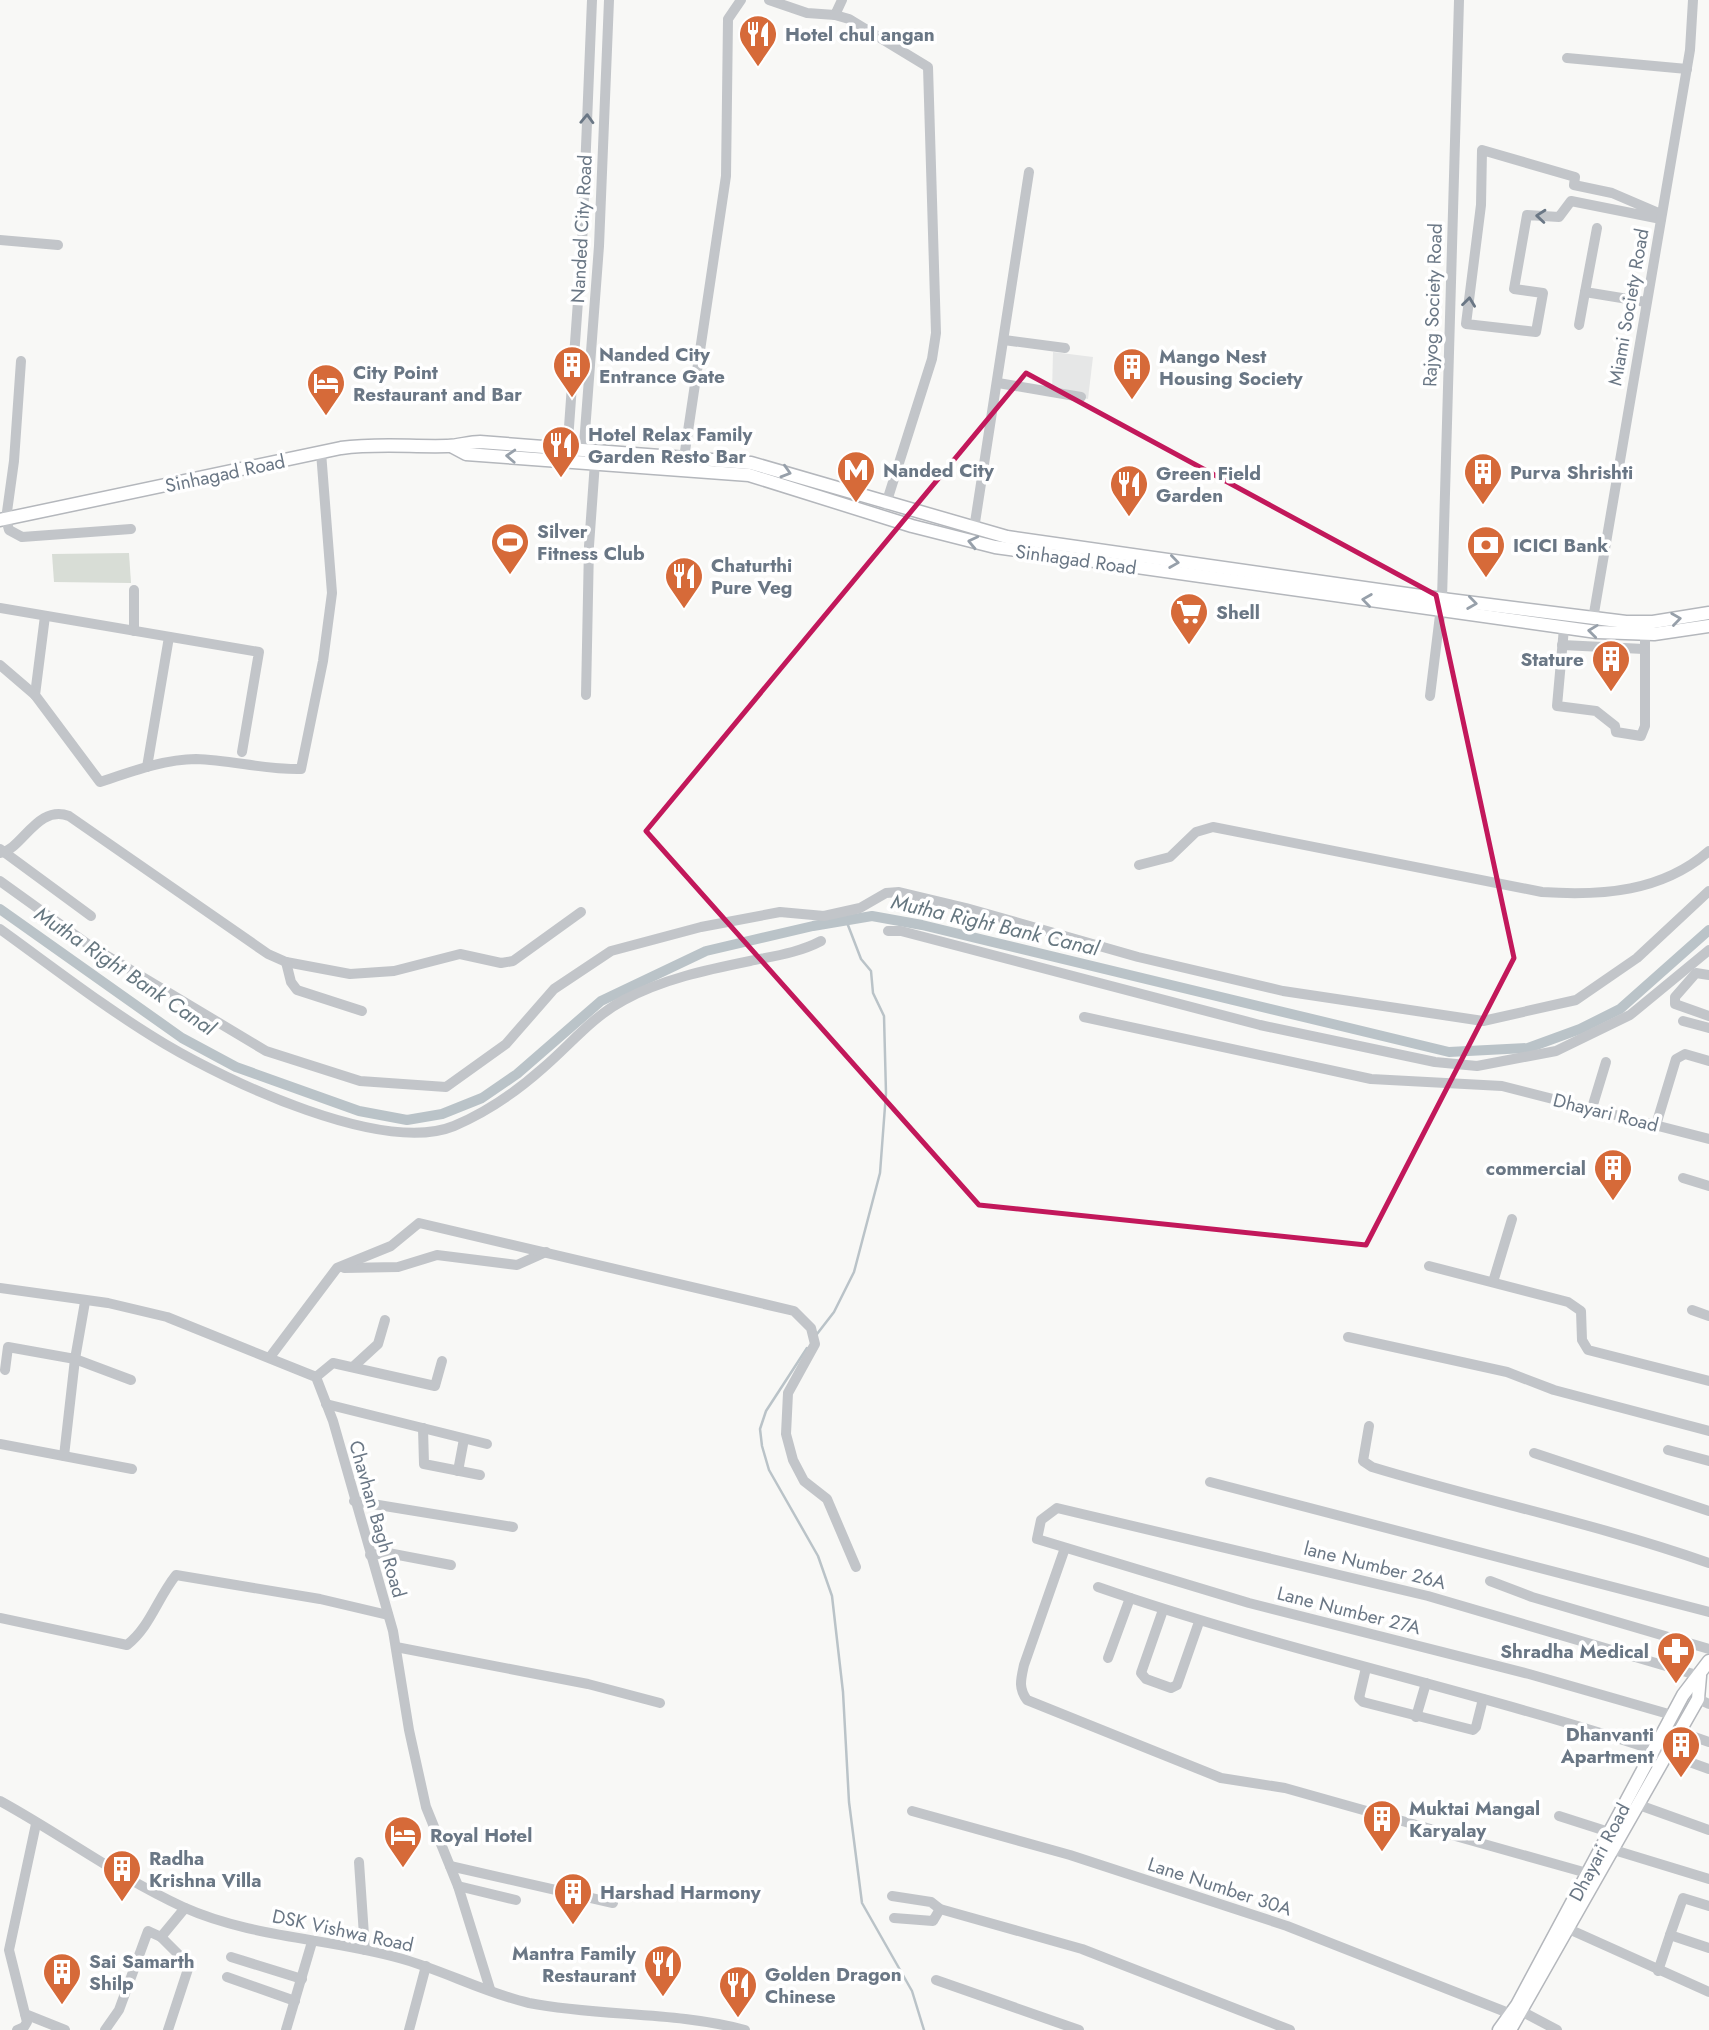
<svg xmlns="http://www.w3.org/2000/svg" width="1709" height="2030" font-family="Jost,sans-serif">
	<style>
		.built { fill: #e6e7e7 }
		.green { fill: #d8ddd6 }
		.lines { fill: none; stroke-linecap: round; stroke-linejoin: round }
		.stream { stroke: #bac3c8; stroke-width: 2.5 }
		.canal { stroke: #bac3c8; stroke-width: 10 }
		.major-casing { stroke: #b4b7bc; stroke-width: 15 }
		.minor { stroke: #c2c5c9; stroke-width: 10 }
		.major { stroke: #fff; stroke-width: 12 }
		.oneway { stroke: #6a7785 }
		.oneway2 { stroke: #97a0aa }
		.marked { fill: none; stroke: #c2185b; stroke-width: 5; stroke-linejoin: round }
		.labels { text-anchor: middle; stroke-width: 7; stroke-linejoin: round; paint-order: stroke }
		.poi-label { font-size: 19px; font-weight: bold; fill: #6a7785; stroke: #fff; text-anchor: start }
		.street-label { font-size: 19px; fill: #6a7785; stroke: #fff }
		.water-label { font-size: 21px; font-style: italic; fill: #667780; stroke: #fff }
	</style>
	<rect width="100%" height="100%" fill="#f8f8f6"/>
	<path class="built" d="M 1053,352 L 1093,357 L 1088,399 L 1052,392 Z"/>
	<path class="green" d="M 129,553 L 131,583 L 54,582 L 52,554 Z"/>
	<g class="lines">
		<g class="stream">
			<path d="M 817,1334 L 834,1312 L 854,1272 L 880,1173 L 886,1093 L 884,1016 L 873,993 L 871,971 L 861,959 L 846,920"/>
			<path d="M 807,1348 L 766,1411 L 760,1429 L 762,1446 L 769,1470 L 818,1556 L 832,1596 L 843,1692 L 849,1802 L 862,1903 L 912,1991 L 924,2030"/>
		</g>
		<path class="canal" d="M 0,909 L 182,1038 L 236,1067 L 359,1111 L 407,1120 L 442,1114 L 482,1098 L 517,1074 L 601,1001 L 706,951 L 813,926 L 872,916 L 922,925 L 1449,1052 L 1528,1048 L 1580,1029 L 1620,1009 L 1709,930"/>
		<defs>
			<g id="major">
				<path d="M 451,446 L 466,454 L 749,475 L 912,526 L 995,547 L 1597,632 L 1654,634 L 1709,626"/>
				<path d="M 0,520 L 341,448 C 377,443 412,447 447,446 C 459,446 468,442 480,442 L 751,463 L 1007,537 L 1442,599 L 1626,622 L 1653,622 L 1709,613"/>
				<path d="M 1499,2030 L 1517,2005 L 1683,1695 L 1709,1661"/>
				<path d="M 1510,2030 L 1698,1699 L 1700,1676"/>
			</g>
		</defs>
		<use href="#major" class="major-casing"/>
		<g class="minor">
			<path d="M 769,0 L 807,13 L 835,15 L 842,0"/>
			<path d="M 835,15 L 849,19 L 928,67 L 936,333 L 932,359 L 886,504"/>
			<path d="M 1567,58 L 1687,69"/>
			<path d="M 1661,219 L 1571,201 L 1559,217 L 1527,215 L 1514,289 L 1543,293 L 1536,332 L 1466,324 L 1481,205 L 1482,150 L 1575,177 L 1574,185 L 1612,193 L 1661,214"/>
			<path d="M 1597,228 L 1585,292 L 1646,302"/>
			<path d="M 0,240 L 58,245"/>
			<path d="M 1579,325 L 1585,292"/>
			<path d="M 1004,340 L 1065,348"/>
			<path d="M 21,361 L 14,461 L 6,519 L 9,530 L 22,537 L 131,529"/>
			<path d="M 998,383 L 1081,397"/>
			<path d="M 567,455 L 582,245 L 592,0"/>
			<path d="M 583,458 L 599,246 L 609,0"/>
			<path d="M 684,458 L 726,176 L 728,19 L 741,0"/>
			<path d="M 974,529 L 1029,172"/>
			<path d="M 134,590 L 134,631"/>
			<path d="M 0,608 L 259,652 L 242,752"/>
			<path d="M 45,616 L 35,695 L 100,782 C 130,772 165,759 196,759 C 232,760 265,770 301,769 L 323,661 L 332,593 L 321,452"/>
			<path d="M 1593,619 L 1690,50 L 1693,0"/>
			<path d="M 1564,628 L 1557,706 L 1596,711 L 1615,726 L 1616,732 L 1641,736 L 1645,726 L 1645,634"/>
			<path d="M 1562,645 L 1644,649"/>
			<path d="M 0,665 L 35,695"/>
			<path d="M 586,695 L 589,546 L 595,462"/>
			<path d="M 1430,696 L 1442,599 L 1459,0"/>
			<path d="M 147,767 L 169,637"/>
			<path d="M 0,849 L 91,916"/>
			<path d="M 0,853 C 22,850 37,804 69,816 L 268,954 L 286,962 L 350,974 L 394,971 L 460,954 L 501,963 L 513,961 L 581,912"/>
			<path d="M 1139,865 L 1170,857 L 1196,832 L 1213,827 L 1542,892 C 1602,896 1662,892 1709,851"/>
			<path d="M 0,881 L 89,945 L 266,1051 L 360,1081 L 446,1087 L 506,1044 L 554,989 L 611,951 L 701,927 L 780,912 L 824,916 L 860,908 L 886,893 L 899,892 L 966,908 L 1138,957 L 1283,991 L 1483,1021 L 1576,1000 L 1637,958 L 1709,891"/>
			<path d="M 0,929 C 54,968 108,1010 165,1044 C 229,1082 383,1155 454,1126 C 487,1112 516,1092 543,1068 C 570,1045 592,1017 624,1000 C 663,979 706,970 750,961 C 774,956 798,953 821,941"/>
			<path d="M 888,931 L 901,931 L 1260,1025 L 1435,1062 L 1477,1066 L 1556,1051 L 1630,1015 L 1709,950"/>
			<path d="M 286,962 L 291,982 L 297,990 L 362,1011"/>
			<path d="M 1709,975 L 1696,973 L 1675,997 L 1675,1004 L 1709,1016"/>
			<path d="M 1084,1017 L 1371,1079 L 1502,1086 L 1709,1139"/>
			<path d="M 1683,1021 L 1709,1028"/>
			<path d="M 1592,1108 L 1606,1062"/>
			<path d="M 1656,1125 L 1676,1059 L 1685,1054 L 1709,1061"/>
			<path d="M 1683,1178 L 1709,1186"/>
			<path d="M 1429,1266 L 1568,1302 L 1581,1311 L 1582,1340 L 1588,1350 L 1709,1381"/>
			<path d="M 344,1268 L 398,1267 L 437,1255 L 517,1265 L 546,1252"/>
			<path d="M 1493,1282 L 1512,1219"/>
			<path d="M 0,1288 L 108,1303 L 167,1317 L 316,1377 L 333,1421 L 393,1631 L 409,1730 L 426,1807 L 458,1886 L 490,1989"/>
			<path d="M 1692,1310 L 1709,1316"/>
			<path d="M 1348,1337 L 1507,1372 L 1554,1390 L 1709,1431"/>
			<path d="M 270,1357 L 337,1268 L 391,1246 L 419,1223 L 794,1311 L 811,1328 L 815,1344 L 788,1393 L 786,1434 L 793,1460 L 804,1481 L 827,1499 L 856,1567"/>
			<path d="M 354,1366 L 378,1344 L 385,1320"/>
			<path d="M 5,1370 L 8,1347 L 75,1359 L 85,1302"/>
			<path d="M 316,1377 L 333,1363 L 435,1386 L 442,1361"/>
			<path d="M 326,1404 L 487,1444"/>
			<path d="M 1369,1426 L 1363,1461 L 1372,1467 C 1484,1501 1598,1524 1709,1563"/>
			<path d="M 423,1428 L 424,1464 L 480,1475"/>
			<path d="M 0,1444 L 132,1469"/>
			<path d="M 1668,1450 L 1709,1461"/>
			<path d="M 1534,1453 L 1709,1511"/>
			<path d="M 64,1456 L 75,1359 L 131,1380"/>
			<path d="M 458,1471 L 464,1439"/>
			<path d="M 1210,1482 L 1709,1612"/>
			<path d="M 354,1501 L 513,1527"/>
			<path d="M 1065,1548 L 1024,1665 C 1021,1679 1018,1688 1027,1700 L 1221,1778 L 1285,1788 L 1594,1875"/>
			<path d="M 370,1555 L 388,1553 L 451,1565"/>
			<path d="M 1490,1581 L 1532,1597 L 1709,1649"/>
			<path d="M 1098,1587 C 1299,1657 1509,1697 1709,1769"/>
			<path d="M 1163,1610 L 1141,1673 L 1146,1679 L 1171,1688 L 1177,1685 L 1199,1622"/>
			<path d="M 0,1618 L 127,1645 C 150,1627 157,1599 176,1575 L 320,1599 L 388,1615"/>
			<path d="M 396,1647 L 588,1684 L 660,1703"/>
			<path d="M 1108,1658 L 1130,1598"/>
			<path d="M 1366,1668 L 1359,1698 L 1363,1702 L 1473,1730 L 1476,1727 L 1483,1699"/>
			<path d="M 1698,1699 L 1709,1704"/>
			<path d="M 1672,1715 L 1529,1674 L 1249,1603 L 1037,1539 L 1041,1520 L 1057,1508 L 1428,1596 L 1700,1676"/>
			<path d="M 1416,1717 L 1426,1683"/>
			<path d="M 1680,1732 L 1709,1742"/>
			<path d="M 0,1801 C 62,1835 118,1877 183,1907 C 252,1938 328,1938 399,1958 C 443,1970 485,1993 529,2003 C 601,2017 674,2011 745,2030"/>
			<path d="M 1639,1805 L 1709,1830"/>
			<path d="M 912,1811 L 1070,1855 L 1287,1926 L 1511,2014"/>
			<path d="M 1559,1816 L 1609,1832"/>
			<path d="M 36,1824 L 9,1950 L 25,2014 L 65,2030"/>
			<path d="M 1614,1850 L 1709,1879"/>
			<path d="M 359,1862 L 365,1950"/>
			<path d="M 450,1866 L 613,1903"/>
			<path d="M 458,1886 L 516,1900"/>
			<path d="M 892,1896 L 931,1902 L 940,1909 L 1082,1949 L 1290,2030"/>
			<path d="M 1709,1906 L 1683,1898 L 1670,1935 L 1709,1948"/>
			<path d="M 894,1918 L 933,1921 L 940,1909"/>
			<path d="M 1562,1926 L 1709,1992"/>
			<path d="M 161,1937 L 186,1962 L 188,1969 L 168,2030"/>
			<path d="M 231,1957 L 302,1979"/>
			<path d="M 1658,1971 L 1670,1935"/>
			<path d="M 227,1977 L 295,2001"/>
			<path d="M 936,1980 L 1079,2030"/>
			<path d="M 1523,2012 L 1557,2030"/>
			<path d="M 17,2030 L 24,2027 L 27,2022 L 25,2014"/>
			<path d="M 105,2030 L 119,2010 L 148,1931 L 161,1937 L 185,1908"/>
			<path d="M 286,2030 L 312,1942"/>
			<path d="M 409,2030 L 426,1966"/>
		</g>
		<use href="#major" class="major"/>
	</g>
	<defs><path id="oneway-chevron" d="M-2-3.5L2.5 0L-2 3.5" fill="none" stroke-width="1.6" stroke-linecap="round" stroke-linejoin="round" transform="scale(1.75)"/></defs>
	<g class="oneway">
		<use href="#oneway-chevron" transform="translate(587 119) rotate(-88)"/>
		<use href="#oneway-chevron" transform="translate(1541 216) rotate(-175)"/>
		<use href="#oneway-chevron" transform="translate(1469 302) rotate(-83)"/>
	</g>
	<g class="oneway2">
		<use href="#oneway-chevron" transform="translate(511 456) rotate(-177)"/>
		<use href="#oneway-chevron" transform="translate(786 472) rotate(17)"/>
		<use href="#oneway-chevron" transform="translate(973 542) rotate(-167)"/>
		<use href="#oneway-chevron" transform="translate(1174 562) rotate(8)"/>
		<use href="#oneway-chevron" transform="translate(1367 600) rotate(-172)"/>
		<use href="#oneway-chevron" transform="translate(1472 603) rotate(8)"/>
		<use href="#oneway-chevron" transform="translate(1676 619) rotate(-8)"/>
		<use href="#oneway-chevron" transform="translate(1593 631) rotate(-173)"/>
	</g>
	<path class="marked" d="M 1026,373 L 1436,595 L 1514,958 L 1366,1245 L 979,1205 L 646,831 Z"/>
	<defs>
		<symbol id="restaurant-pin" viewBox="-11 -11 22 30"><path d="M0 17L-7.5 6A9.5 9.5 0 1 1 7.5 6Z" fill="#d66a39" stroke="#fff"/><path d="M-5-6h1v4h1v-4h1v4h1v-4h1v5L-1.5 .5V6h-2V.5L-5-1ZM5-6V6H3V1.5H1.5Q1.5-4 5-6Z" fill="#fff"/></symbol>
		<symbol id="building-pin" viewBox="-11 -11 22 30"><path d="M0 17L-7.5 6A9.5 9.5 0 1 1 7.5 6Z" fill="#d66a39" stroke="#fff"/><path d="M-4-6H4V6H1V3H-1V6H-4ZM-2.5-4.3h1.7v1.8h-1.7ZM.8-4.3h1.7v1.8H.8ZM-2.5-1h1.7V.8h-1.7ZM.8-1h1.7V.8H.8Z" fill="#fff"/></symbol>
		<symbol id="hotel-pin" viewBox="-11 -11 22 30"><path d="M0 17L-7.5 6A9.5 9.5 0 1 1 7.5 6Z" fill="#d66a39" stroke="#fff"/><path d="M-6-4.5h1.5V1H6V5H4.5V3h-9V5H-6ZM-4 0a1.8 1.8 0 1 1 3.6 0ZM.5 0V-2.5h3Q6-2.5 6 0Z" fill="#fff"/></symbol>
		<symbol id="metro-pin" viewBox="-11 -11 22 30"><path d="M0 17L-7.5 6A9.5 9.5 0 1 1 7.5 6Z" fill="#d66a39" stroke="#fff"/><path d="M-5.5 5V-5H-3L0 0L3-5H5.5V5H3V-.5L0 4L-3-.5V5Z" fill="#fff"/></symbol>
		<symbol id="stadium-pin" viewBox="-11 -11 22 30"><path d="M0 17L-7.5 6A9.5 9.5 0 1 1 7.5 6Z" fill="#d66a39" stroke="#fff"/><path d="M0-5a6.5 5 0 1 0 0 10a6.5 5 0 1 0 0-10ZM-3.5-1.8h7v3.6h-7Z" fill="#fff"/></symbol>
		<symbol id="bank-pin" viewBox="-11 -11 22 30"><path d="M0 17L-7.5 6A9.5 9.5 0 1 1 7.5 6Z" fill="#d66a39" stroke="#fff"/><path d="M-6-4H6V4H-6ZM0-2.3a2.3 2.3 0 1 0 0 4.6a2.3 2.3 0 1 0 0-4.6Z" fill="#fff"/></symbol>
		<symbol id="supermarket-pin" viewBox="-11 -11 22 30"><path d="M0 17L-7.5 6A9.5 9.5 0 1 1 7.5 6Z" fill="#d66a39" stroke="#fff"/><path d="M-6-5.5h2.5l.6 2H6L4.5 2H-2.5L-4.4-4H-6ZM-1.5 3.2a1.3 1.3 0 1 0 .1 0ZM3 3.2a1.3 1.3 0 1 0 .1 0Z" fill="#fff"/></symbol>
		<symbol id="pharmacy-pin" viewBox="-11 -11 22 30"><path d="M0 17L-7.5 6A9.5 9.5 0 1 1 7.5 6Z" fill="#d66a39" stroke="#fff"/><path d="M-2-6h4v4h4v4h-4v4h-4v-4h-4v-4h4Z" fill="#fff"/></symbol>
	</defs>
	<g fill-rule="evenodd">
		<use href="#restaurant-pin" x="736" y="12" width="44" height="60"/>
		<use href="#building-pin" x="550" y="343" width="44" height="60"/>
		<use href="#building-pin" x="1110" y="345" width="44" height="60"/>
		<use href="#hotel-pin" x="304" y="361" width="44" height="60"/>
		<use href="#restaurant-pin" x="539" y="423" width="44" height="60"/>
		<use href="#metro-pin" x="834" y="448" width="44" height="60"/>
		<use href="#building-pin" x="1461" y="450" width="44" height="60"/>
		<use href="#restaurant-pin" x="1107" y="462" width="44" height="60"/>
		<use href="#stadium-pin" x="488" y="520" width="44" height="60"/>
		<use href="#bank-pin" x="1464" y="523" width="44" height="60"/>
		<use href="#restaurant-pin" x="662" y="554" width="44" height="60"/>
		<use href="#supermarket-pin" x="1167" y="590" width="44" height="60"/>
		<use href="#building-pin" x="1589" y="637" width="44" height="60"/>
		<use href="#building-pin" x="1591" y="1146" width="44" height="60"/>
		<use href="#pharmacy-pin" x="1654" y="1629" width="44" height="60"/>
		<use href="#building-pin" x="1659" y="1723" width="44" height="60"/>
		<use href="#building-pin" x="1360" y="1797" width="44" height="60"/>
		<use href="#hotel-pin" x="381" y="1813" width="44" height="60"/>
		<use href="#building-pin" x="100" y="1847" width="44" height="60"/>
		<use href="#building-pin" x="551" y="1870" width="44" height="60"/>
		<use href="#restaurant-pin" x="641" y="1942" width="44" height="60"/>
		<use href="#building-pin" x="40" y="1950" width="44" height="60"/>
		<use href="#restaurant-pin" x="716" y="1963" width="44" height="60"/>
	</g>
	<g class="labels">
		<g class="poi-label">
			<text x="785" y="41">Hotel chul angan</text>
			<text x="599" y="361">Nanded City<tspan x="599" dy="22">Entrance Gate</tspan></text>
			<text x="1159" y="363">Mango Nest<tspan x="1159" dy="22">Housing Society</tspan></text>
			<text x="353" y="379">City Point<tspan x="353" dy="22">Restaurant and Bar</tspan></text>
			<text x="588" y="441">Hotel Relax Family<tspan x="588" dy="22">Garden Resto Bar</tspan></text>
			<text x="883" y="477">Nanded City</text>
			<text x="1510" y="479">Purva Shrishti</text>
			<text x="1156" y="480">Green Field<tspan x="1156" dy="22">Garden</tspan></text>
			<text x="537" y="538">Silver<tspan x="537" dy="22">Fitness Club</tspan></text>
			<text x="1513" y="552">ICICI Bank</text>
			<text x="711" y="572">Chaturthi<tspan x="711" dy="22">Pure Veg</tspan></text>
			<text x="1216" y="619">Shell</text>
			<text x="1584" y="666" text-anchor="end">Stature</text>
			<text x="1586" y="1175" text-anchor="end">commercial</text>
			<text x="1649" y="1658" text-anchor="end">Shradha Medical</text>
			<text x="1654" y="1741" text-anchor="end">Dhanvanti<tspan x="1654" dy="22">Apartment</tspan></text>
			<text x="1409" y="1815">Muktai Mangal<tspan x="1409" dy="22">Karyalay</tspan></text>
			<text x="430" y="1842">Royal Hotel</text>
			<text x="149" y="1865">Radha<tspan x="149" dy="22">Krishna Villa</tspan></text>
			<text x="600" y="1899">Harshad Harmony</text>
			<text x="636" y="1960" text-anchor="end">Mantra Family<tspan x="636" dy="22">Restaurant</tspan></text>
			<text x="89" y="1968">Sai Samarth<tspan x="89" dy="22">Shilp</tspan></text>
			<text x="765" y="1981">Golden Dragon<tspan x="765" dy="22">Chinese</tspan></text>
		</g>
		<g class="street-label">
			<text transform="translate(581 229) rotate(-87)" y="7">Nanded City Road</text>
			<text transform="translate(1432 305) rotate(-88)" y="7">Rajyog Society Road</text>
			<text transform="translate(1628 307) rotate(-80)" y="7">Miami Society Road</text>
			<text transform="translate(225 473) rotate(-12)" y="7">Sinhagad Road</text>
			<text transform="translate(1076 559) rotate(8)" y="7">Sinhagad Road</text>
			<text transform="translate(1606 1112) rotate(14)" y="7">Dhayari Road</text>
			<text transform="translate(378 1519) rotate(74)" y="7">Chavhan Bagh Road</text>
			<text transform="translate(1375 1565) rotate(14)" y="7">lane Number 26A</text>
			<text transform="translate(1349 1610) rotate(14)" y="7">Lane Number 27A</text>
			<text transform="translate(1599 1852) rotate(-62)" y="7">Dhayari Road</text>
			<text transform="translate(1220 1886) rotate(18)" y="7">Lane Number 30A</text>
			<text transform="translate(343 1930) rotate(12)" y="7">DSK Vishwa Road</text>
		</g>
		<g class="water-label">
			<text transform="translate(995 925) rotate(13)" y="7">Mutha Right Bank Canal</text>
			<text transform="translate(125 971) rotate(34)" y="7">Mutha Right Bank Canal</text>
		</g>
	</g>
</svg>
